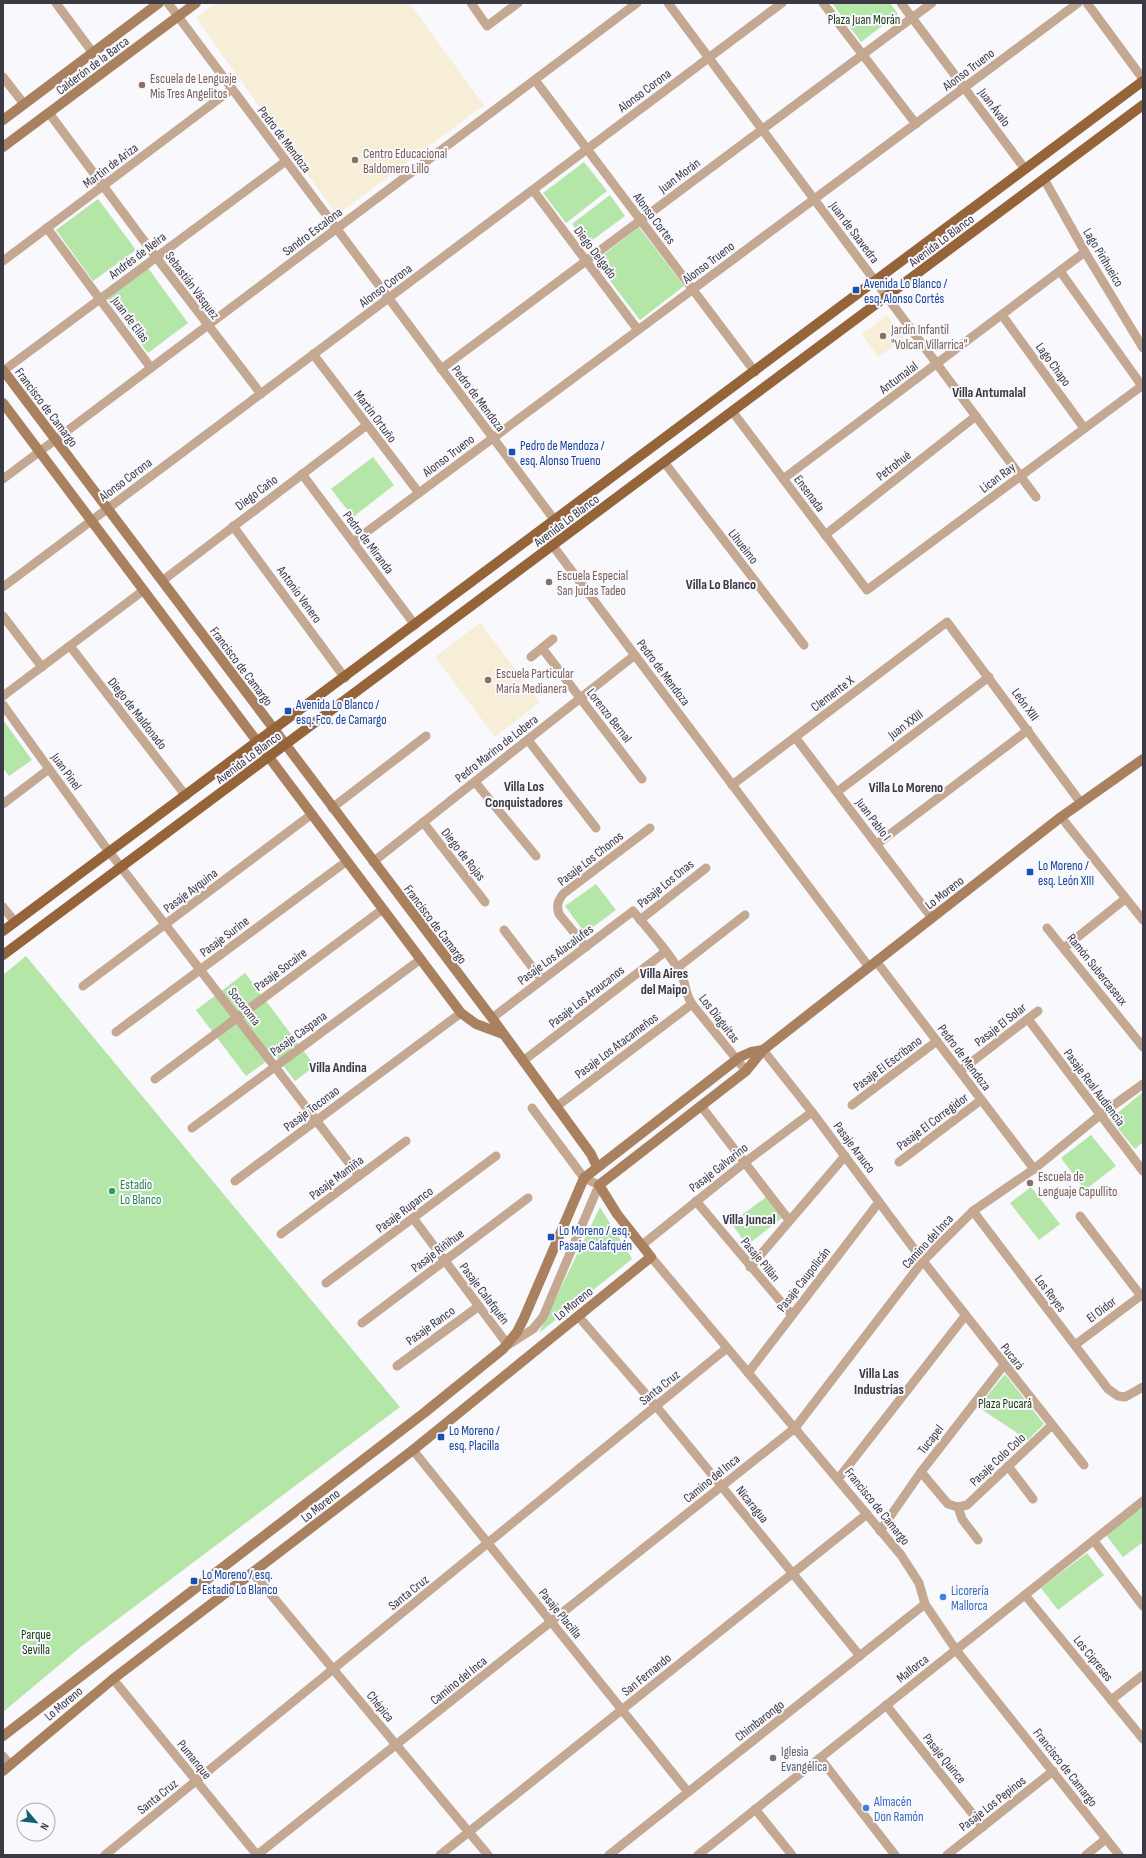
<svg xmlns="http://www.w3.org/2000/svg" width="1146" height="1858" font-family="'Sofia Sans Condensed',sans-serif">
	<style>
		.education { fill: #f7eed8 }
		.green { fill: #b3e6a7 }
		.lines { fill: none; stroke-linecap: round; stroke-linejoin: round }
		.street { stroke: #c4a891; stroke-width: 9 }
		.secondary { stroke: #a9815f; stroke-width: 10 }
		.primary { stroke: #956439; stroke-width: 10 }
		.education-dot { fill: #8d6e63; stroke: #f8f8fd; stroke-width: 1.5 }
		.transit-dot { fill: #1a4fb4; stroke: #f8f8fd; stroke-width: 1.5 }
		.leisure-dot { fill: #2e9e5b; stroke: #f8f8fd; stroke-width: 1.5 }
		.shop-dot { fill: #3f7fe0; stroke: #f8f8fd; stroke-width: 1.5 }
		.worship-dot { fill: #6b7280; stroke: #f8f8fd; stroke-width: 1.5 }
		.labels { text-anchor: middle; stroke-width: 4; stroke-linejoin: round; paint-order: stroke }
		.park-label { font-size: 13px; fill: #16380e; stroke: #f8f8fd }
		.street-label { font-size: 13px; fill: #3a3944; stroke: #f8f8fd }
		.education-label { font-size: 13px; fill: #785e54; stroke: #f8f8fd; text-anchor: start }
		.transit-label { font-size: 13px; fill: #164399; stroke: #f8f8fd; text-anchor: start }
		.leisure-label { font-size: 13px; fill: #27864d; stroke: #f8f8fd; text-anchor: start }
		.shop-label { font-size: 13px; fill: #366cbe; stroke: #f8f8fd; text-anchor: start }
		.worship-label { font-size: 13px; fill: #5b616d; stroke: #f8f8fd; text-anchor: start }
		.neighbourhood-label { font-size: 14px; font-weight: bold; fill: #3a3944; stroke: #f8f8fd }
	</style>
	<rect width="100%" height="100%" fill="#f8f8fd"/>
	<g class="education">
		<path d="M 216,3 L 409,3 L 484,105 L 337,215 L 196,18 Z"/>
		<path d="M 887,315 L 904,338 L 878,357 L 862,334 Z"/>
		<path d="M 480,623 L 540,702 L 495,737 L 435,657 Z"/>
	</g>
	<g class="green">
		<path d="M 832,3 L 890,3 L 898,14 L 861,42 Z"/>
		<path d="M 584,162 L 607,191 L 566,223 L 543,193 Z"/>
		<path d="M 610,195 L 625,216 L 587,244 L 572,224 Z"/>
		<path d="M 98,199 L 136,250 L 93,281 L 56,230 Z"/>
		<path d="M 639,227 L 684,286 L 640,320 L 595,261 Z"/>
		<path d="M 148,268 L 188,323 L 148,353 L 107,298 Z"/>
		<path d="M 373,457 L 394,485 L 353,517 L 331,489 Z"/>
		<path d="M 3,720 L 32,760 L 9,776 L 3,768 Z"/>
		<path d="M 596,884 L 616,910 L 585,933 L 565,906 Z"/>
		<path d="M 26,956 L 400,1407 L 82,1646 L 3,1712 L 3,975 Z"/>
		<path d="M 245,973 L 315,1066 L 295,1081 L 275,1055 L 246,1076 L 196,1010 Z"/>
		<path d="M 1143,1092 L 1143,1142 L 1135,1149 L 1110,1119 Z"/>
		<path d="M 1091,1135 L 1116,1166 L 1085,1190 L 1061,1158 Z"/>
		<path d="M 1031,1187 L 1060,1224 L 1039,1240 L 1010,1203 Z"/>
		<path d="M 766,1197 L 782,1218 L 747,1245 L 731,1223 Z"/>
		<path d="M 600,1207 L 632,1259 L 539,1333 Z"/>
		<path d="M 1005,1374 L 1044,1424 L 1028,1440 L 978,1407 Z"/>
		<path d="M 1143,1507 L 1143,1542 L 1123,1557 L 1106,1535 Z"/>
		<path d="M 1087,1553 L 1104,1575 L 1058,1610 L 1041,1588 Z"/>
	</g>
	<g class="lines">
		<g class="street">
			<path d="M 56,3 L 93,53"/>
			<path d="M 168,3 L 550,514 L 555,521 L 553,546 L 869,967"/>
			<path d="M 471,3 L 487,26 L 518,3"/>
			<path d="M 668,3 L 1036,497"/>
			<path d="M 823,3 L 916,124"/>
			<path d="M 901,3 L 1025,169"/>
			<path d="M 1087,3 L 1143,79"/>
			<path d="M 3,77 L 24,104"/>
			<path d="M 535,80 L 755,372"/>
			<path d="M 49,113 L 156,257 L 261,394"/>
			<path d="M 1044,179 L 1085,252 L 1143,348"/>
			<path d="M 533,190 L 638,330"/>
			<path d="M 47,228 L 151,368"/>
			<path d="M 3,261 L 232,89"/>
			<path d="M 1060,271 L 1142,386"/>
			<path d="M 1002,315 L 1084,428"/>
			<path d="M 313,354 L 419,493"/>
			<path d="M 441,369 L 932,3"/>
			<path d="M 3,371 L 286,161"/>
			<path d="M 732,411 L 867,590 L 1143,385"/>
			<path d="M 664,462 L 804,645"/>
			<path d="M 302,474 L 415,625"/>
			<path d="M 3,479 L 637,3"/>
			<path d="M 783,479 L 1085,252"/>
			<path d="M 233,526 L 345,678"/>
			<path d="M 825,535 L 976,416"/>
			<path d="M 353,542 L 1078,3"/>
			<path d="M 162,581 L 367,425"/>
			<path d="M 3,587 L 782,3"/>
			<path d="M 3,616 L 42,667"/>
			<path d="M 70,646 L 186,796"/>
			<path d="M 542,648 L 642,779"/>
			<path d="M 531,657 L 553,639"/>
			<path d="M 3,696 L 144,590"/>
			<path d="M 3,705 L 104,845 L 359,1176"/>
			<path d="M 795,737 L 932,918"/>
			<path d="M 528,740 L 596,828"/>
			<path d="M 475,782 L 536,856"/>
			<path d="M 732,785 L 947,622 L 1081,803"/>
			<path d="M 837,792 L 989,677"/>
			<path d="M 3,804 L 49,769"/>
			<path d="M 332,808 L 426,736"/>
			<path d="M 1061,817 L 1143,920"/>
			<path d="M 423,822 L 485,902"/>
			<path d="M 877,844 L 1028,730"/>
			<path d="M 373,862 L 635,655"/>
			<path d="M 3,907 L 15,922"/>
			<path d="M 640,920 L 706,868"/>
			<path d="M 1047,928 L 1143,1047"/>
			<path d="M 504,930 L 542,980"/>
			<path d="M 586,947 L 559,914 C 556,905 558,901 563,894 L 650,828"/>
			<path d="M 1064,948 L 1125,899"/>
			<path d="M 876,961 L 1034,1169"/>
			<path d="M 677,968 L 745,915"/>
			<path d="M 83,986 L 312,814"/>
			<path d="M 492,1018 L 633,911 C 647,928 675,959 683,978 C 686,988 686,995 692,1004 L 746,1071"/>
			<path d="M 1028,1019 L 1143,1171"/>
			<path d="M 116,1032 L 347,861"/>
			<path d="M 763,1050 L 812,1112 L 923,1261 L 1084,1465"/>
			<path d="M 523,1061 L 665,952"/>
			<path d="M 960,1071 L 1038,1011"/>
			<path d="M 155,1079 L 383,909"/>
			<path d="M 852,1105 L 937,1041"/>
			<path d="M 701,1106 L 789,1220"/>
			<path d="M 556,1107 L 692,1004"/>
			<path d="M 532,1108 L 584,1178 L 599,1185"/>
			<path d="M 192,1128 L 421,959"/>
			<path d="M 899,1162 L 981,1100"/>
			<path d="M 235,1181 L 461,1013"/>
			<path d="M 696,1201 L 792,1315"/>
			<path d="M 973,1211 L 1108,1389 L 1118,1396 L 1125,1397 L 1143,1387"/>
			<path d="M 1080,1216 L 1141,1296"/>
			<path d="M 413,1218 L 508,1345 L 533,1329 L 543,1317 L 599,1185"/>
			<path d="M 281,1234 L 406,1141"/>
			<path d="M 642,1245 L 744,1163 L 812,1112"/>
			<path d="M 651,1257 L 901,1555 L 919,1583 L 925,1604 L 956,1650 L 1119,1855"/>
			<path d="M 750,1267 L 845,1156"/>
			<path d="M 326,1283 L 496,1156"/>
			<path d="M 578,1316 L 656,1406 L 860,1656"/>
			<path d="M 362,1323 L 528,1198"/>
			<path d="M 1075,1345 L 1143,1294"/>
			<path d="M 397,1366 L 479,1306"/>
			<path d="M 748,1373 L 879,1202"/>
			<path d="M 413,1450 L 688,1792"/>
			<path d="M 1008,1466 L 1033,1499"/>
			<path d="M 921,1472 L 948,1504 L 958,1507"/>
			<path d="M 838,1479 L 965,1316"/>
			<path d="M 958,1507 L 967,1505 L 1052,1425"/>
			<path d="M 958,1507 L 962,1519 L 978,1540"/>
			<path d="M 880,1531 L 921,1472 L 1004,1365"/>
			<path d="M 1094,1541 L 1143,1606"/>
			<path d="M 253,1573 L 488,1855"/>
			<path d="M 1025,1595 L 1143,1739"/>
			<path d="M 113,1679 L 257,1855"/>
			<path d="M 1111,1700 L 1143,1675"/>
			<path d="M 886,1705 L 983,1827"/>
			<path d="M 3,1756 L 10,1765"/>
			<path d="M 820,1758 L 895,1855"/>
			<path d="M 755,1809 L 792,1855"/>
			<path d="M 105,1855 L 727,1348"/>
			<path d="M 257,1855 L 795,1428 L 923,1261 L 973,1211 L 1034,1169 L 1100,1115 L 1143,1084"/>
			<path d="M 440,1855 L 867,1514"/>
			<path d="M 609,1855 L 925,1604"/>
			<path d="M 698,1855 L 1143,1501"/>
			<path d="M 947,1855 L 1053,1771"/>
			<path d="M 1086,1855 L 1106,1839"/>
		</g>
		<g class="secondary">
			<path d="M 3,120 L 159,3"/>
			<path d="M 3,147 L 196,3"/>
			<path d="M 3,370 L 492,1018 L 591,1154 L 597,1167"/>
			<path d="M 3,403 L 461,1013 L 476,1024 L 503,1034"/>
			<path d="M 3,1736 L 424,1413 L 503,1349 L 517,1332 L 524,1318 L 584,1178 L 740,1057 L 751,1052 L 763,1050"/>
			<path d="M 3,1771 L 113,1679 L 413,1450 L 651,1257 L 617,1214 L 599,1185 L 746,1071 L 763,1050 L 1061,817 L 1143,759"/>
		</g>
		<g class="primary">
			<path d="M 3,931 L 1143,81"/>
			<path d="M 3,955 L 1143,105"/>
		</g>
	</g>
	<g class="education-dot">
		<circle cx="142" cy="85" r="4"/>
		<circle cx="355" cy="160" r="4"/>
		<circle cx="883" cy="336" r="4"/>
		<circle cx="549" cy="582" r="4"/>
		<circle cx="488" cy="680" r="4"/>
		<circle cx="1030" cy="1183" r="4"/>
	</g>
	<g class="transit-dot">
		<rect x="852" y="286" width="8" height="8" rx="2"/>
		<rect x="508" y="448" width="8" height="8" rx="2"/>
		<rect x="284" y="707" width="8" height="8" rx="2"/>
		<rect x="1026" y="868" width="8" height="8" rx="2"/>
		<rect x="547" y="1233" width="8" height="8" rx="2"/>
		<rect x="437" y="1433" width="8" height="8" rx="2"/>
		<rect x="190" y="1577" width="8" height="8" rx="2"/>
	</g>
	<circle class="leisure-dot" cx="112" cy="1191" r="4"/>
	<g class="shop-dot">
		<circle cx="943" cy="1597" r="4"/>
		<circle cx="866" cy="1808" r="4"/>
	</g>
	<circle class="worship-dot" cx="773" cy="1758" r="4"/>
	<g class="labels">
		<g class="park-label">
			<text x="864" y="24">Plaza Juan Morán</text>
			<text x="1005" y="1408">Plaza Pucará</text>
			<text x="36" y="1639">Parque<tspan x="36" dy="15">Sevilla</tspan></text>
		</g>
		<g class="street-label">
			<text transform="translate(92 65) rotate(-37)" y="5">Calderón de la Barca</text>
			<text transform="translate(968 69) rotate(-37)" y="5">Alonso Trueno</text>
			<text transform="translate(644 90) rotate(-37)" y="5">Alonso Corona</text>
			<text transform="translate(995 107) rotate(53)" y="5">Juan Ávalo</text>
			<text transform="translate(285 139) rotate(53)" y="5">Pedro de Mendoza</text>
			<text transform="translate(110 165) rotate(-37)" y="5">Martín de Ariza</text>
			<text transform="translate(679 175) rotate(-37)" y="5">Juan Morán</text>
			<text transform="translate(655 218) rotate(53)" y="5">Alonso Cortes</text>
			<text transform="translate(312 231) rotate(-37)" y="5">Sandro Escalona</text>
			<text transform="translate(855 232) rotate(53)" y="5">Juan de Saavedra</text>
			<text transform="translate(941 240) rotate(-37)" y="5">Avenida Lo Blanco</text>
			<text transform="translate(596 252) rotate(53)" y="5">Diego Delgado</text>
			<text transform="translate(137 255) rotate(-37)" y="5">Andrés de Neira</text>
			<text transform="translate(1104 257) rotate(59)" y="5">Lago Pirihueico</text>
			<text transform="translate(708 262) rotate(-37)" y="5">Alonso Trueno</text>
			<text transform="translate(193 285) rotate(53)" y="5">Sebastián Vásquez</text>
			<text transform="translate(385 285) rotate(-37)" y="5">Alonso Corona</text>
			<text transform="translate(131 319) rotate(53)" y="5">Juan de Elías</text>
			<text transform="translate(1054 364) rotate(54)" y="5">Lago Chapo</text>
			<text transform="translate(898 377) rotate(-37)" y="5">Antumalal</text>
			<text transform="translate(479 398) rotate(53)" y="5">Pedro de Mendoza</text>
			<text transform="translate(47 407) rotate(53)" y="5">Francisco de Camargo</text>
			<text transform="translate(376 416) rotate(53)" y="5">Martin Ortuño</text>
			<text transform="translate(448 455) rotate(-37)" y="5">Alonso Trueno</text>
			<text transform="translate(893 465) rotate(-38)" y="5">Petrohué</text>
			<text transform="translate(997 477) rotate(-37)" y="5">Lican Ray</text>
			<text transform="translate(125 479) rotate(-37)" y="5">Alonso Corona</text>
			<text transform="translate(256 492) rotate(-37)" y="5">Diego Caño</text>
			<text transform="translate(810 493) rotate(53)" y="5">Ensenada</text>
			<text transform="translate(566 520) rotate(-37)" y="5">Avenida Lo Blanco</text>
			<text transform="translate(369 542) rotate(53)" y="5">Pedro de Miranda</text>
			<text transform="translate(744 546) rotate(52)" y="5">Lihueimo</text>
			<text transform="translate(300 594) rotate(54)" y="5">Antonio Venero</text>
			<text transform="translate(242 666) rotate(53)" y="5">Francisco de Camargo</text>
			<text transform="translate(664 672) rotate(53)" y="5">Pedro de Mendoza</text>
			<text transform="translate(832 693) rotate(-37)" y="5">Clemente X</text>
			<text transform="translate(1026 704) rotate(54)" y="5">León XIII</text>
			<text transform="translate(138 713) rotate(52)" y="5">Diego de Maldonado</text>
			<text transform="translate(610 715) rotate(52)" y="5">Lorenzo Bernal</text>
			<text transform="translate(905 724) rotate(-37)" y="5">Juan XXIII</text>
			<text transform="translate(496 748) rotate(-38)" y="5">Pedro Marino de Lobera</text>
			<text transform="translate(248 757) rotate(-37)" y="5">Avenida Lo Blanco</text>
			<text transform="translate(67 771) rotate(54)" y="5">Juan Pinel</text>
			<text transform="translate(874 819) rotate(53)" y="5">Juan Pablo I</text>
			<text transform="translate(464 854) rotate(52)" y="5">Diego de Rojas</text>
			<text transform="translate(590 858) rotate(-38)" y="5">Pasaje Los Chonos</text>
			<text transform="translate(665 883) rotate(-39)" y="5">Pasaje Los Onas</text>
			<text transform="translate(190 890) rotate(-37)" y="5">Pasaje Ayquina</text>
			<text transform="translate(944 892) rotate(-38)" y="5">Lo Moreno</text>
			<text transform="translate(436 924) rotate(53)" y="5">Francisco de Camargo</text>
			<text transform="translate(224 936) rotate(-37)" y="5">Pasaje Surine</text>
			<text transform="translate(555 954) rotate(-37)" y="5">Pasaje Los Alacalufes</text>
			<text transform="translate(280 969) rotate(-37)" y="5">Pasaje Socaire</text>
			<text transform="translate(1098 969) rotate(51)" y="5">Ramón Subercaseux</text>
			<text transform="translate(586 996) rotate(-38)" y="5">Pasaje Los Araucanos</text>
			<text transform="translate(245 1006) rotate(52)" y="5">Socoroma</text>
			<text transform="translate(720 1018) rotate(52)" y="5">Los Diaguitas</text>
			<text transform="translate(1000 1024) rotate(-38)" y="5">Pasaje El Solar</text>
			<text transform="translate(298 1033) rotate(-36)" y="5">Pasaje Caspana</text>
			<text transform="translate(616 1045) rotate(-37)" y="5">Pasaje Los Atacameños</text>
			<text transform="translate(965 1057) rotate(53)" y="5">Pedro de Mendoza</text>
			<text transform="translate(887 1063) rotate(-37)" y="5">Pasaje El Escribano</text>
			<text transform="translate(1095 1087) rotate(53)" y="5">Pasaje Real Audiencia</text>
			<text transform="translate(311 1108) rotate(-37)" y="5">Pasaje Toconao</text>
			<text transform="translate(932 1121) rotate(-37)" y="5">Pasaje El Corregidor</text>
			<text transform="translate(855 1147) rotate(53)" y="5">Pasaje Arauco</text>
			<text transform="translate(718 1167) rotate(-38)" y="5">Pasaje Galvarino</text>
			<text transform="translate(336 1177) rotate(-37)" y="5">Pasaje Mamiña</text>
			<text transform="translate(404 1209) rotate(-37)" y="5">Pasaje Rupanco</text>
			<text transform="translate(927 1241) rotate(-47)" y="5">Camino del Inca</text>
			<text transform="translate(437 1250) rotate(-37)" y="5">Pasaje Riñihue</text>
			<text transform="translate(761 1259) rotate(50)" y="5">Pasaje Pillán</text>
			<text transform="translate(803 1279) rotate(-52)" y="5">Pasaje Caupolicán</text>
			<text transform="translate(485 1293) rotate(53)" y="5">Pasaje Calafquén</text>
			<text transform="translate(1051 1293) rotate(53)" y="5">Los Reyes</text>
			<text transform="translate(573 1303) rotate(-39)" y="5">Lo Moreno</text>
			<text transform="translate(1101 1309) rotate(-37)" y="5">El Oidor</text>
			<text transform="translate(430 1325) rotate(-36)" y="5">Pasaje Ranco</text>
			<text transform="translate(1013 1356) rotate(52)" y="5">Pucará</text>
			<text transform="translate(659 1387) rotate(-39)" y="5">Santa Cruz</text>
			<text transform="translate(930 1439) rotate(-52)" y="5">Tucapel</text>
			<text transform="translate(997 1459) rotate(-43)" y="5">Pasaje Colo Colo</text>
			<text transform="translate(711 1478) rotate(-39)" y="5">Camino del Inca</text>
			<text transform="translate(753 1504) rotate(51)" y="5">Nicaragua</text>
			<text transform="translate(320 1505) rotate(-38)" y="5">Lo Moreno</text>
			<text transform="translate(878 1506) rotate(51)" y="5">Francisco de Camargo</text>
			<text transform="translate(408 1592) rotate(-39)" y="5">Santa Cruz</text>
			<text transform="translate(561 1613) rotate(51)" y="5">Pasaje Placilla</text>
			<text transform="translate(1094 1658) rotate(51)" y="5">Los Cipreses</text>
			<text transform="translate(912 1668) rotate(-38)" y="5">Mallorca</text>
			<text transform="translate(646 1674) rotate(-39)" y="5">San Fernando</text>
			<text transform="translate(458 1680) rotate(-39)" y="5">Camino del Inca</text>
			<text transform="translate(63 1703) rotate(-40)" y="5">Lo Moreno</text>
			<text transform="translate(381 1706) rotate(51)" y="5">Chépica</text>
			<text transform="translate(759 1720) rotate(-38)" y="5">Chimbarongo</text>
			<text transform="translate(945 1758) rotate(51)" y="5">Pasaje Quince</text>
			<text transform="translate(195 1759) rotate(51)" y="5">Pumanque</text>
			<text transform="translate(1066 1767) rotate(52)" y="5">Francisco de Camargo</text>
			<text transform="translate(157 1796) rotate(-39)" y="5">Santa Cruz</text>
			<text transform="translate(992 1803) rotate(-38)" y="5">Pasaje Los Pepinos</text>
		</g>
		<g class="education-label">
			<text x="150" y="83">Escuela de Lenguaje<tspan x="150" dy="15">Mis Tres Angelitos</tspan></text>
			<text x="363" y="158">Centro Educacional<tspan x="363" dy="15">Baldomero Lillo</tspan></text>
			<text x="891" y="334">Jardín Infantil<tspan x="891" dy="15">"Volcan Villarrica"</tspan></text>
			<text x="557" y="580">Escuela Especial<tspan x="557" dy="15">San Judas Tadeo</tspan></text>
			<text x="496" y="678">Escuela Particular<tspan x="496" dy="15">María Medianera</tspan></text>
			<text x="1038" y="1181">Escuela de<tspan x="1038" dy="15">Lenguaje Capullito</tspan></text>
		</g>
		<g class="transit-label">
			<text x="864" y="288">Avenida Lo Blanco /<tspan x="864" dy="15">esq. Alonso Cortés</tspan></text>
			<text x="520" y="450">Pedro de Mendoza /<tspan x="520" dy="15">esq. Alonso Trueno</tspan></text>
			<text x="296" y="709">Avenida Lo Blanco /<tspan x="296" dy="15">esq. Fco. de Camargo</tspan></text>
			<text x="1038" y="870">Lo Moreno /<tspan x="1038" dy="15">esq. León XIII</tspan></text>
			<text x="559" y="1235">Lo Moreno / esq.<tspan x="559" dy="15">Pasaje Calafquén</tspan></text>
			<text x="449" y="1435">Lo Moreno /<tspan x="449" dy="15">esq. Placilla</tspan></text>
			<text x="202" y="1579">Lo Moreno / esq.<tspan x="202" dy="15">Estadio Lo Blanco</tspan></text>
		</g>
		<g class="leisure-label">
			<text x="120" y="1189">Estadio<tspan x="120" dy="15">Lo Blanco</tspan></text>
		</g>
		<g class="shop-label">
			<text x="951" y="1595">Licorería<tspan x="951" dy="15">Mallorca</tspan></text>
			<text x="874" y="1806">Almacén<tspan x="874" dy="15">Don Ramón</tspan></text>
		</g>
		<g class="worship-label">
			<text x="781" y="1756">Iglesia<tspan x="781" dy="15">Evangélica</tspan></text>
		</g>
		<g class="neighbourhood-label">
			<text x="989" y="397">Villa Antumalal</text>
			<text x="721" y="589">Villa Lo Blanco</text>
			<text x="524" y="791">Villa Los<tspan x="524" dy="16">Conquistadores</tspan></text>
			<text x="906" y="792">Villa Lo Moreno</text>
			<text x="664" y="978">Villa Aires<tspan x="664" dy="16">del Maipo</tspan></text>
			<text x="338" y="1072">Villa Andina</text>
			<text x="749" y="1224">Villa Juncal</text>
			<text x="879" y="1378">Villa Las<tspan x="879" dy="16">Industrias</tspan></text>
		</g>
	</g>
	<rect width="1146" height="1858" fill="none" stroke="#3a3944" stroke-width="8"/>
	<g transform="translate(36 1822) rotate(118)"><circle r="19" fill="#f8f8fd" stroke="#acacb3"/>
	<path d="M0-3L7 15L0 10L-7 15Z" fill="#12606b"/>
	<text y="-6" font-size="11" font-weight="bold" text-anchor="middle" fill="#3a3944">N</text>
	</g>
</svg>
